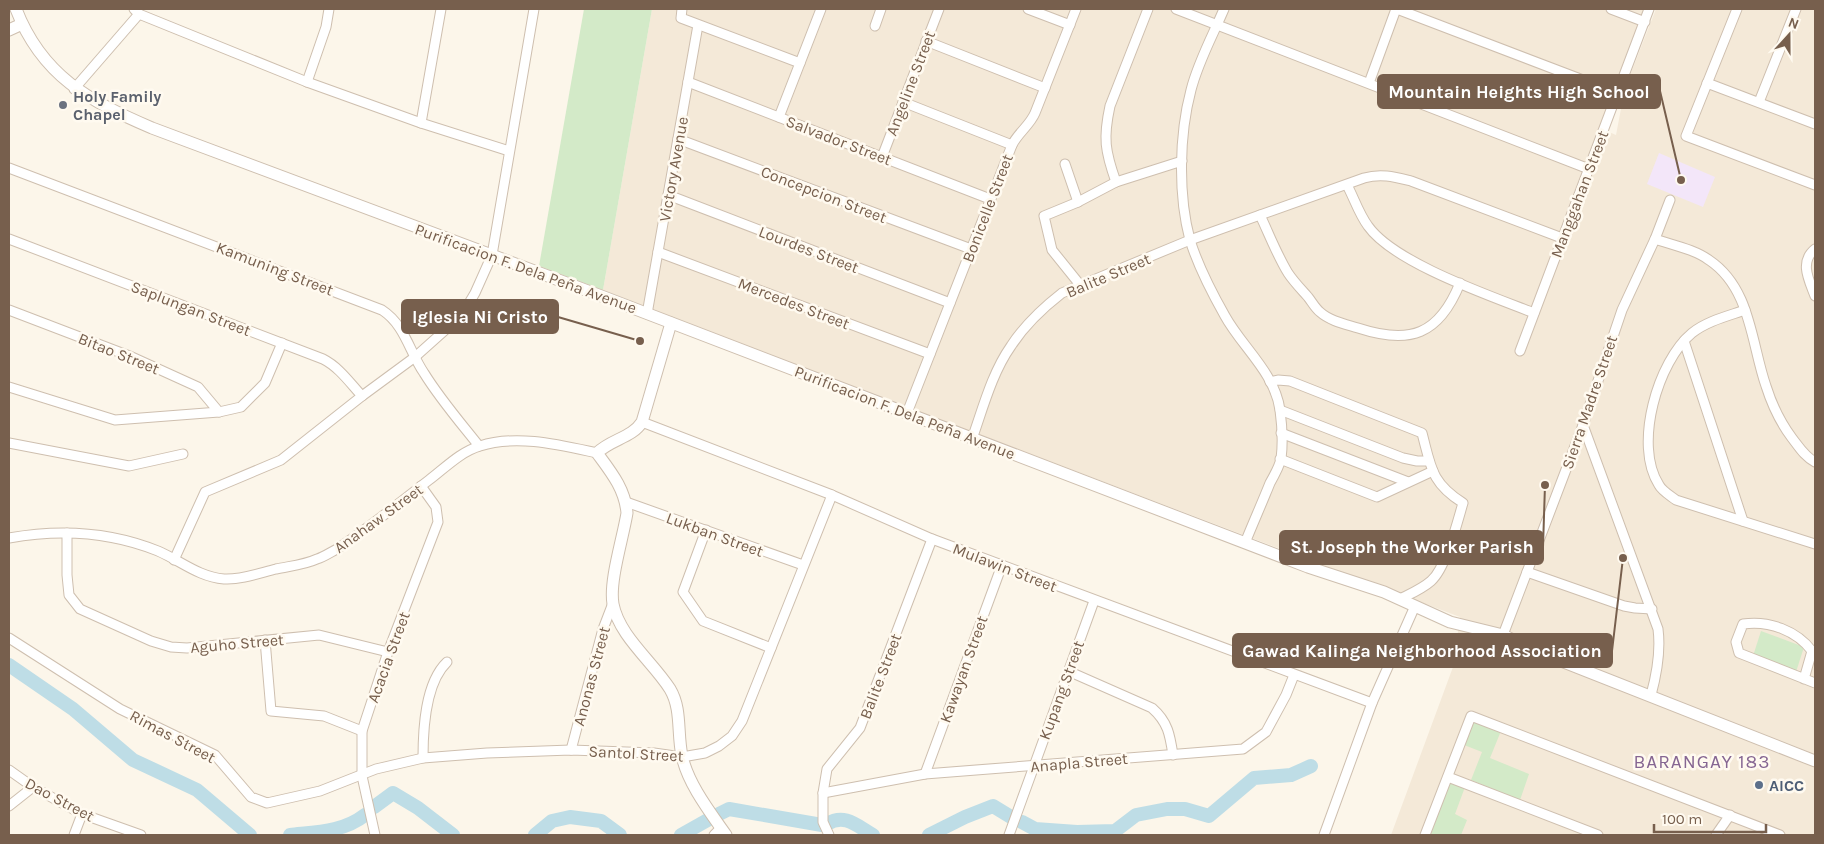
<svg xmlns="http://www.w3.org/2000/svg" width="1824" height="844" font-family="Karla,sans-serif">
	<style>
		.residential { fill: #f4e9d8 }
		.education { fill: #f3e6f9 }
		.green { fill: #d3eac8 }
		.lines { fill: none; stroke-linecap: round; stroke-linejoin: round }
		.river { stroke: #bedde6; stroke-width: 14 }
		.minor-casing { stroke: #cebfaf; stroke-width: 11 }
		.tertiary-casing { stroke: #cebfaf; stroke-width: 13 }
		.minor { stroke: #fff; stroke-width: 9 }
		.tertiary { stroke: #fff; stroke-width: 11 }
		.worship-dot { fill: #6b7280; stroke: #fffaf0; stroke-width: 2 }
		.service-dot { fill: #5c6f8a; stroke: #fffaf0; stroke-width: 2 }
		.labels { text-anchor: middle; stroke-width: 5; stroke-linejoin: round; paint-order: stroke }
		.street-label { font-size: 16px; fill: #775f4d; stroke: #fffaf0 }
		.worship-label { font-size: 16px; font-weight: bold; fill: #5b616d; stroke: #fffaf0; text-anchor: start }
		.service-label { font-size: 16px; font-weight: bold; fill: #4e5e75; stroke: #fffaf0; text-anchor: start }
		.quarter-label { font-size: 19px; letter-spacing: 1px; fill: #866692; stroke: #fffaf0 }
		.leader { fill: none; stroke: #775f4d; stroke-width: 2 }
		.callout-dot { fill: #775f4d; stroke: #fffaf0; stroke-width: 2 }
		.callout { fill: #775f4d; stroke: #775f4d; stroke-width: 2 }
		.callout-label { font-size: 18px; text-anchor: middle; font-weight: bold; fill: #fff }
	</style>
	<rect width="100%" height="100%" fill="#fcf6ea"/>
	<path class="residential" d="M 652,9 L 1647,9 L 1602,129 L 1616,135 L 1625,88 L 1656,9 L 1815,9 L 1815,835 L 1391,835 L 1453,667 L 1460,617 L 933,417 L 603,290 Z"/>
	<path class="education" d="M 1659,153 L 1715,177 L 1703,207 L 1647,184 Z"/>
	<g class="green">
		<path d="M 584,9 L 652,9 L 603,290 L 539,266 Z"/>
		<path d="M 1761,631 L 1804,647 L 1796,672 L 1753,656 Z"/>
		<path d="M 1472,719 L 1501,731 L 1490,758 L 1529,774 L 1520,800 L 1471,780 L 1482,752 L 1464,745 Z"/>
		<path d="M 1449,780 L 1465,787 L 1455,814 L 1467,820 L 1461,835 L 1431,835 Z"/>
	</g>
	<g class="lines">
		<g class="river">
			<path d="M 9,665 L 73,709 L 133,760 L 197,790 L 250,835"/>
			<path d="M 374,807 L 393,793 L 418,808 L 453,835"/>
			<path d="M 719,814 L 729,809 L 822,825"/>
			<path d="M 1022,822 L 1035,829 L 1077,832 L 1115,831 L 1136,815 L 1167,809 L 1185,809 L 1209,816 L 1254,778 L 1291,775 L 1311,766"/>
			<path d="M 827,824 C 845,813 857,826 873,835"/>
			<path d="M 290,835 C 317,832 343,832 365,815"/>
			<path d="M 535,835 L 552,821 L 570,817 L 601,821 L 620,835"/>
			<path d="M 681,835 L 713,817"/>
			<path d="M 929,835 L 965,817 L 993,806 L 1011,817"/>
		</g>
		<defs>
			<g id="minor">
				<path d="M 134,9 L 139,14 L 307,82 L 421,123 L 509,151"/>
				<path d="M 682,9 L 681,18 L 800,63"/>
				<path d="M 1028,9 L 1070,25"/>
				<path d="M 1176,9 L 1589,169"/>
				<path d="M 1224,9 C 1213,35 1198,62 1191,90 C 1179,135 1178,195 1190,240 C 1198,266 1212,293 1225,316 C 1242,347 1275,373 1280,410 C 1282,425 1283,444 1281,459 C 1279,467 1274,476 1270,483 C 1262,503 1253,523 1245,543"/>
				<path d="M 1397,9 L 1617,93"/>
				<path d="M 1611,9 L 1645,22"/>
				<path d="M 1737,9 L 1686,136 L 1815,185"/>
				<path d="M 875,26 L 881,9"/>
				<path d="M 926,41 L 1045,88"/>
				<path d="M 307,82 L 326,27 L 329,9"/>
				<path d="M 688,82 L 990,199"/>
				<path d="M 1369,83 L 1396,9"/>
				<path d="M 1707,83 L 1815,124"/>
				<path d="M 74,89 L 139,14"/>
				<path d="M 903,102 L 1012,145"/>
				<path d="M 1759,102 L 1796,9"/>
				<path d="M 779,117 L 821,9"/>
				<path d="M 421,123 L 441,9"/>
				<path d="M 678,139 L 971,249"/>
				<path d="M 882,157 L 939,9"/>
				<path d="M 1065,164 L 1078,202"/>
				<path d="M 9,168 L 382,310 C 405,325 409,351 424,373 C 440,399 460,422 479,446"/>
				<path d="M 1116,182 C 1105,151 1103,138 1110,106 L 1148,9"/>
				<path d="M 1347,185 C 1354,198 1359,214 1368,226 C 1394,263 1491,296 1534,313"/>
				<path d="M 668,195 L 950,303"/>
				<path d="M 1260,215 C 1269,234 1277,255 1288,273 C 1294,282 1301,289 1308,297 C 1312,302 1315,308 1320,312 C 1330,321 1345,324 1358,328 C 1410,345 1439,335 1460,283"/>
				<path d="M 9,239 L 323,359 C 339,367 350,383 362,396"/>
				<path d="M 1655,239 C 1672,245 1694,249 1709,260 C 1751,288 1751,343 1766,386 C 1772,405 1780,422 1792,438 C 1799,447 1805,457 1815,462"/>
				<path d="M 1815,249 C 1799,262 1809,280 1815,296"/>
				<path d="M 658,252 L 930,354"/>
				<path d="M 1081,286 L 1052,250 L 1044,216 L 1078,202 L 1116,182 L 1182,161"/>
				<path d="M 9,310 L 132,357 L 198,387 L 219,412"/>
				<path d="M 1745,310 C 1728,316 1707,321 1692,333 C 1658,361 1633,445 1659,485 C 1662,491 1671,496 1676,500 L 1815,544"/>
				<path d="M 647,314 L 698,25"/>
				<path d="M 1684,341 L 1743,521"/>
				<path d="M 1520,351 L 1649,9"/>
				<path d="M 1270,382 L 1278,380 L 1290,381 L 1422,433 C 1431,467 1431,483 1463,503 C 1457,523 1446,568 1431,581 C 1422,589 1410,594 1400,599"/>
				<path d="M 9,387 L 115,420 L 219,412 L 241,407 L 265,383 L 282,343"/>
				<path d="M 1280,410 L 1403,458 L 1417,461 L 1429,461"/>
				<path d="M 907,413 L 1012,145 C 1018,133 1030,125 1035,113 L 1076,9"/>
				<path d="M 642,422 L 832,495 L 932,539 L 1372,703"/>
				<path d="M 1583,425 L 1658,629 C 1661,652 1657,673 1651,695"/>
				<path d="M 1281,433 L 1408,482"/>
				<path d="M 972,439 C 983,408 992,373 1011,346 C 1024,326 1044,307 1062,293 L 1190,240 L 1364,178 C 1381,173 1395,177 1411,181 L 1562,238"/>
				<path d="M 9,443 L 129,466 L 183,454"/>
				<path d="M 1280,459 L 1377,497 L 1433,471"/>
				<path d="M 626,502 L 803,565"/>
				<path d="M 706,530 L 683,592 L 703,621 L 771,648"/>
				<path d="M 67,533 L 67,575 L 69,595 L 80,609 L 151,641 L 171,647 L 187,648 L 319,635 L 388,652"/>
				<path d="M 9,538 C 59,529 111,532 158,551 C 181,561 199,577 224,579 C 241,580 260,573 276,569 C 290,566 304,565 317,559 C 324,557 331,552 337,549 C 369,528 399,503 429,480 C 445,468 460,452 480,446 C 517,434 560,445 597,453"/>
				<path d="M 174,560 L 205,492 L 281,460 L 362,396 L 415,357 L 462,315 L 475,293 L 492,255 L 534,9"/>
				<path d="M 1527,572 L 1624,606 L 1635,608 L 1652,609"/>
				<path d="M 1503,635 L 1583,425 L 1622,310 L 1655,239 L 1670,200"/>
				<path d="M 9,638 L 120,709 L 215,755 L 251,797 L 267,803 L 320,791 L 376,769 L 423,758 L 487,753 L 571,750 L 654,753 L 682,757 L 705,753 L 719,746 L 732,736 L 742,721 L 832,495"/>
				<path d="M 265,640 L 271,711 L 324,716 L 362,731"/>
				<path d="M 1068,671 L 1152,708 C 1168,722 1170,735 1173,755"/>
				<path d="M 1804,679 L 1812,651 C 1797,631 1769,620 1743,624 L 1736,642 L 1739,653 L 1815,683"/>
				<path d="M 571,750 L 603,629 L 613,603"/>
				<path d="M 423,758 C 423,729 425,683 447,662"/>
				<path d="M 9,770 L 33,787 L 82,814 L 141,835"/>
				<path d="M 925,774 L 1002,565"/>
				<path d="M 1448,777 L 1598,835"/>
				<path d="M 823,793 L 925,774 L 1243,749 L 1266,732 L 1286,695 L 1294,675"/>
				<path d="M 9,806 L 33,787"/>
				<path d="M 74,835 L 82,814"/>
				<path d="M 375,835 L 362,776 L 362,731 L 388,652 L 438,522 L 436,507 L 421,486"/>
				<path d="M 714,835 L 721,828"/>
				<path d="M 829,835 L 823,822 L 823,793 L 827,769 L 860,728 L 932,539"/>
				<path d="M 1009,835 L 1094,601"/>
				<path d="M 1324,835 L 1372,703 L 1415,606"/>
				<path d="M 1425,835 L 1471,716 L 1780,835"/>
				<path d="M 1716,835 L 1730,815"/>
			</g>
			<g id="tertiary">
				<path d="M 16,9 C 42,76 89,101 152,128 L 604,297 L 1308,567 L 1384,592 L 1450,622 L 1503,635 L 1533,650 L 1815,761"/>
				<path d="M 9,30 L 22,24"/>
				<path d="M 671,323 L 642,422 C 632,438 611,439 597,453 C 611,472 625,489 627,513 C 623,538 609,581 613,604 C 619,636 653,662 670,689 C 682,709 677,733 682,756 C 688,784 710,812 726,835"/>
			</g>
		</defs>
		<use href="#minor" class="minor-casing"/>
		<use href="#tertiary" class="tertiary-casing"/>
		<use href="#minor" class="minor"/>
		<use href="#tertiary" class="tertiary"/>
	</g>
	<circle class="worship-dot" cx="63" cy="105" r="5"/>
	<circle class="service-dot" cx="1759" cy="785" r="5"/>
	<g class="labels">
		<g class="street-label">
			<text transform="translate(910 83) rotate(-69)" y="6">Angeline Street</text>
			<text transform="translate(839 140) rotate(21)" y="6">Salvador Street</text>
			<text transform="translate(673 169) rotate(-80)" y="6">Victory Avenue</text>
			<text transform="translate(824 194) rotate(21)" y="6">Concepcion Street</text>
			<text transform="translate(1579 194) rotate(-69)" y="6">Manggahan Street</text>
			<text transform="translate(987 208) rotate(-69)" y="6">Bonicelle Street</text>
			<text transform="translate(809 249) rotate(21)" y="6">Lourdes Street</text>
			<text transform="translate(275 268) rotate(21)" y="6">Kamuning Street</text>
			<text transform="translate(526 268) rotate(20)" y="6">Purificacion F. Dela Peña Avenue</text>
			<text transform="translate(1108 275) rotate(-23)" y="6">Balite Street</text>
			<text transform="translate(794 303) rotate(21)" y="6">Mercedes Street</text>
			<text transform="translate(191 308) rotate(21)" y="6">Saplungan Street</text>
			<text transform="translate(119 353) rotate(22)" y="6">Bitao Street</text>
			<text transform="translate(1589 402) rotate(-71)" y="6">Sierra Madre Street</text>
			<text transform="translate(905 412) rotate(21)" y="6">Purificacion F. Dela Peña Avenue</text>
			<text transform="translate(378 518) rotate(-36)" y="6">Anahaw Street</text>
			<text transform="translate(715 534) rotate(20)" y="6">Lukban Street</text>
			<text transform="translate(1005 567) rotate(21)" y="6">Mulawin Street</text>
			<text transform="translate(237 643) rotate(-5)" y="6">Aguho Street</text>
			<text transform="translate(388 657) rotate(-70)" y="6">Acacia Street</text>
			<text transform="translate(963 669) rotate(-70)" y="6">Kawayan Street</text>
			<text transform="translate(591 676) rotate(-75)" y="6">Anonas Street</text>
			<text transform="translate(880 676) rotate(-69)" y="6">Balite Street</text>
			<text transform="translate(1061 690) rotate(-70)" y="6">Kupang Street</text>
			<text transform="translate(173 736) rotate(28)" y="6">Rimas Street</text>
			<text transform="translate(636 753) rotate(3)" y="6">Santol Street</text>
			<text transform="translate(1079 762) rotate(-5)" y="6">Anapla Street</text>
			<text transform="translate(60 799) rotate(28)" y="6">Dao Street</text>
		</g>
		<g class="worship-label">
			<text x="73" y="102">Holy Family<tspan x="73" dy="18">Chapel</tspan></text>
		</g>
		<g class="service-label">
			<text x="1769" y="791">AICC</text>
		</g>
		<g class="quarter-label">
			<text x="1702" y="768">BARANGAY 183</text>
		</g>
	</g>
	<path class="leader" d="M1681 180L1660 91M640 341L558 317M1545 485L1543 547M1623 558L1612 651"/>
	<g class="callout-dot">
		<circle cx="1681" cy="180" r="5"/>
		<circle cx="640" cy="341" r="5"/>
		<circle cx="1545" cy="485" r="5"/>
		<circle cx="1623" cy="558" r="5"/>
	</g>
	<g class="callout">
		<rect x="1378" y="75" width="282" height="33" rx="5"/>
		<rect x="402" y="300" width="156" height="33" rx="5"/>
		<rect x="1280" y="531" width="263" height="33" rx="5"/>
		<rect x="1233" y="634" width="379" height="33" rx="5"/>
	</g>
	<g class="callout-label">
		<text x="1519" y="98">Mountain Heights High School</text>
		<text x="480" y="323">Iglesia Ni Cristo</text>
		<text x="1412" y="553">St. Joseph the Worker Parish</text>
		<text x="1422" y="657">Gawad Kalinga Neighborhood Association</text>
	</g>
	<rect width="1824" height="844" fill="none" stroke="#775f4d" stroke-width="20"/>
	<g transform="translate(1789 35) rotate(21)" stroke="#fffaf0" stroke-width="4" paint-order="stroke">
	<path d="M0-4L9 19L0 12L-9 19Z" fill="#775f4d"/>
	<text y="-8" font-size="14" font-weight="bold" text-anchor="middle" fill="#775f4d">N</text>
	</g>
	<path d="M1654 824v8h112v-8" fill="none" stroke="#775f4d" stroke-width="2.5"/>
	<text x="1662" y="824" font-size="15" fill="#775f4d" stroke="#fffaf0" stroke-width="4" paint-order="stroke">100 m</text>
</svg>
